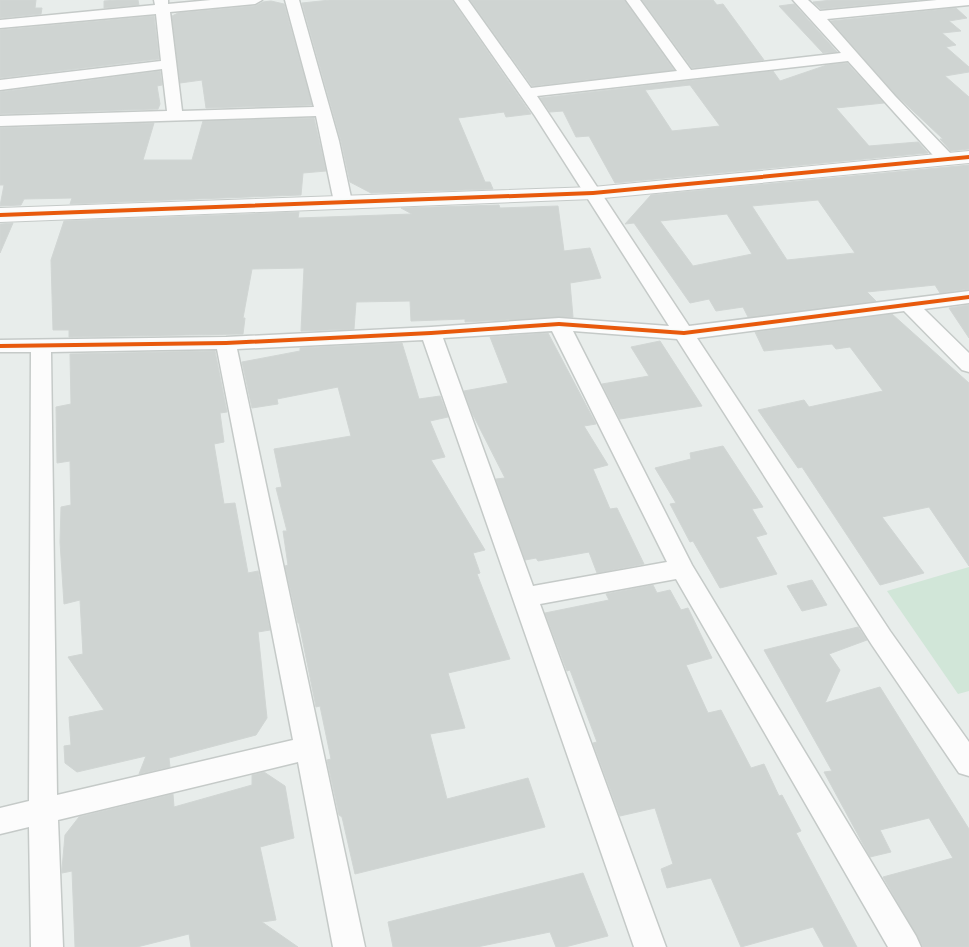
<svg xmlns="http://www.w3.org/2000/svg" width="969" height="947" font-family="'Work Sans',sans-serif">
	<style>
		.green { fill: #d1e6d8 }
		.building { fill: #cfd4d2; stroke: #d1d6d4; fill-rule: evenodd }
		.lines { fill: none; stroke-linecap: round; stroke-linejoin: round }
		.minor-casing { stroke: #c5cac8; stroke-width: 3 }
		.tertiary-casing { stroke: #c5cac8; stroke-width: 2 }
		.minor { fill: #fcfcfc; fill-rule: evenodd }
		.tertiary { fill: #fcfcfc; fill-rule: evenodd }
		.cycleway-casing { stroke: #f7fbf9; stroke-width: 3 }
		.cycleway { fill: #e8590c; fill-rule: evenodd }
	</style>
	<rect width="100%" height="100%" fill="#e8edeb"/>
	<path class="green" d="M 969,567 L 969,691 L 958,694 L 887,591 Z"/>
	<g class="building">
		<path d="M 0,0 L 36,0 L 35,8 L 42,8 L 41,14 L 0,18 Z"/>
		<path d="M 116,0 L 138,0 L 139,5 L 104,8 L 104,1 Z"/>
		<path d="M 330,0 L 452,0 L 531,114 L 506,117 L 504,112 L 458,118 L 485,182 L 490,182 L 493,189 L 371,193 L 350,182 L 341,141 L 302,3 Z"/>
		<path d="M 470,0 L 624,0 L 674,70 L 532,86 Z"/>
		<path d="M 642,0 L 713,0 L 717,5 L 723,4 L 764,60 L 692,68 Z"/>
		<path d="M 832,0 L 917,0 L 821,9 L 813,2 Z"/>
		<path d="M 271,1 L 284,4 L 312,105 L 206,108 L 202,80 L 180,83 L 172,16 L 178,13 L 255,6 L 263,2 Z"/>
		<path d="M 794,4 L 837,52 L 823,53 L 779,6 Z"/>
		<path d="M 956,8 L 967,18 L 949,21 L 961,31 L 942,33 L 956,45 L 946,47 L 969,67 L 969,72 L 945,76 L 969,97 L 969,149 L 951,151 L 940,139 L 943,139 L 896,95 L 831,21 Z"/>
		<path d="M 154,16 L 159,59 L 0,78 L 0,30 Z"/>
		<path d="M 847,63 L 884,103 L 836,108 L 869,146 L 918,142 L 928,153 L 615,183 L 589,136 L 576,137 L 563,111 L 550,112 L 540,98 L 773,71 L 780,81 L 827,65 ZM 690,85 L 720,126 L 672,131 L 645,90 Z"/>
		<path d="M 160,71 L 162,85 L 157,86 L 160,104 L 158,109 L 0,114 L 0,92 Z"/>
		<path d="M 314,118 L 326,171 L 303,173 L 301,195 L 70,204 L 72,198 L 24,199 L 21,205 L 0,206 L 4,185 L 0,185 L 0,128 L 154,123 L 143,160 L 192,160 L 203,121 Z"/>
		<path d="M 969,165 L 969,289 L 940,293 L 935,285 L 867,292 L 876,301 L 748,317 L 743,307 L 716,311 L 709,299 L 690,303 L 634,223 L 625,224 L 651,195 ZM 818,200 L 855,253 L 787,260 L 752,206 ZM 727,214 L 752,254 L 693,266 L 660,221 Z"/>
		<path d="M 499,205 L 500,208 L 558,206 L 564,251 L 590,248 L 601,278 L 570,283 L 573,317 L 485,321 L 465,322 L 465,319 L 411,321 L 410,301 L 356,302 L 354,329 L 301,331 L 304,268 L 252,269 L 243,318 L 245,318 L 243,334 L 69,337 L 69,330 L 53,330 L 51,260 L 64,221 L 299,212 L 298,218 L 412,214 L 401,208 Z"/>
		<path d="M 13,223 L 0,253 L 0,224 Z"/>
		<path d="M 969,305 L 969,338 L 949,308 Z"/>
		<path d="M 892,314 L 969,383 L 969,566 L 929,507 L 882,517 L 924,573 L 880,585 L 802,467 L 798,468 L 758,410 L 804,400 L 809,407 L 883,391 L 850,347 L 836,349 L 832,344 L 764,351 L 755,332 Z"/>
		<path d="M 548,333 L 596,424 L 584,426 L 608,465 L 593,469 L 610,509 L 617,508 L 644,564 L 597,573 L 589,552 L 538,561 L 536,558 L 525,560 L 496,479 L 505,478 L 472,413 L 464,391 L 508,383 L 490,337 Z"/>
		<path d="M 660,341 L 702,406 L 620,419 L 602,384 L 649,376 L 631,347 Z"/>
		<path d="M 402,343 L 419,399 L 440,396 L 448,417 L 430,421 L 445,457 L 431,460 L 485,550 L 473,553 L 480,573 L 477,574 L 510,659 L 448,673 L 465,728 L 430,734 L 447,799 L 528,778 L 545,827 L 355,874 L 342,817 L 339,815 L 327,760 L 331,759 L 320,706 L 316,707 L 299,623 L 298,623 L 285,566 L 288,565 L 283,531 L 287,531 L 276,488 L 282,487 L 274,449 L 351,436 L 338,387 L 277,399 L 278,404 L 252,408 L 242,362 L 300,351 L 300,348 Z"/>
		<path d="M 215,351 L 227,412 L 220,413 L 224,442 L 214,444 L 224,504 L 235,503 L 248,573 L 258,571 L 270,630 L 258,632 L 267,718 L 256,735 L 169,758 L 170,767 L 139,774 L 146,756 L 77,772 L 65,763 L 64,746 L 71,745 L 69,717 L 104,710 L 68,657 L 83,654 L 80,600 L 64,604 L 60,542 L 61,507 L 71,505 L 70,461 L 57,463 L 56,407 L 71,404 L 70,354 Z"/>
		<path d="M 723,446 L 763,507 L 752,509 L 767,534 L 756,537 L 777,574 L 720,588 L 693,541 L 690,542 L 670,504 L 676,503 L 655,468 L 691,459 L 690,453 Z"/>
		<path d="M 812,580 L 827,605 L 802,611 L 787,586 Z"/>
		<path d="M 653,585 L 657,593 L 670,590 L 681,610 L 688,608 L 712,658 L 686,665 L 708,713 L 721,710 L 751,768 L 764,764 L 779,796 L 782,795 L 801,831 L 796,833 L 857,947 L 824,947 L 813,927 L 741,947 L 711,878 L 667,888 L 661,869 L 673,864 L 655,808 L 620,816 L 593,743 L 597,742 L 570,670 L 567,671 L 545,613 L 609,600 L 606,594 Z"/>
		<path d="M 858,627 L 867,640 L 829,654 L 840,670 L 825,703 L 880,687 L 969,829 L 969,947 L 923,947 L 883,877 L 953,858 L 929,818 L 880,830 L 891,852 L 870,857 L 824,772 L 832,771 L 764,650 Z"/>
		<path d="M 264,772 L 285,786 L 294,838 L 260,847 L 276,920 L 262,922 L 298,947 L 191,947 L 189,934 L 137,947 L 75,947 L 72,871 L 62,873 L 62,869 L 65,835 L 79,817 L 173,794 L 174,807 L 252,785 L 252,775 Z"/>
		<path d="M 583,873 L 608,936 L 565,947 L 556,947 L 550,932 L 477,947 L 393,947 L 388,922 Z"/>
	</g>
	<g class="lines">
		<defs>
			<g id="minor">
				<path d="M 154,0 L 168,0 L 168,4 L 211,0 L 262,0 L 255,4 L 170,12 L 182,111 L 314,107 L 285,0 L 299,0 L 339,141 L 352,202 L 349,206 L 343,207 L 337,206 L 334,202 L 316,116 L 0,126 L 0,116 L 167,111 L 162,69 L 0,90 L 0,80 L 161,61 L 156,14 L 0,28 L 0,20 L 155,5 Z"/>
				<path d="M 454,0 L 468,0 L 531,88 L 677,71 L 626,0 L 640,0 L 691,70 L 841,53 L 793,0 L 808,0 L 820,11 L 937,0 L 969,0 L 969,5 L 827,19 L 895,96 L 952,155 L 954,159 L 952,163 L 940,163 L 848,61 L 537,96 L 689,326 L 969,291 L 969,303 L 924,309 L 969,353 L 969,372 L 962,370 L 904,311 L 697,338 L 890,631 L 969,742 L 969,776 L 959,773 L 872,645 L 677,339 L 573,331 L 692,565 L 916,936 L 921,947 L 888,947 L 676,579 L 540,604 L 666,947 L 634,947 L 423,340 L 237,349 L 365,947 L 333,947 L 298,762 L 58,820 L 63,947 L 31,947 L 29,827 L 0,834 L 0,808 L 29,801 L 31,352 L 0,352 L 0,340 L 226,337 L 431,327 L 559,318 L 669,326 L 535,116 ZM 552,331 L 667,562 L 533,586 L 443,338 ZM 217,349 L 293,740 L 57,795 L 51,352 Z"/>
			</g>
			<path id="tertiary" d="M 969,151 L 969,163 L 593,199 L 0,222 L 0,208 L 593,187 Z"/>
		</defs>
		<use href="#minor" class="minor-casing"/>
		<use href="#tertiary" class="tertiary-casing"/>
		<use href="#minor" class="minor"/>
		<use href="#tertiary" class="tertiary"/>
		<defs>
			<g id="cycleway">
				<path d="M 969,155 L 969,159 L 593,195 L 0,217 L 0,213 L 593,191 Z"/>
				<path d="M 969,295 L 969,299 L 684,335 L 559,326 L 431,335 L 226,345 L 0,348 L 0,344 L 226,341 L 431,331 L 559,322 L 684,331 Z"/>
			</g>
		</defs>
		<use href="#cycleway" class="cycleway-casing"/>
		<use href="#cycleway" class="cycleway"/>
	</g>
</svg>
